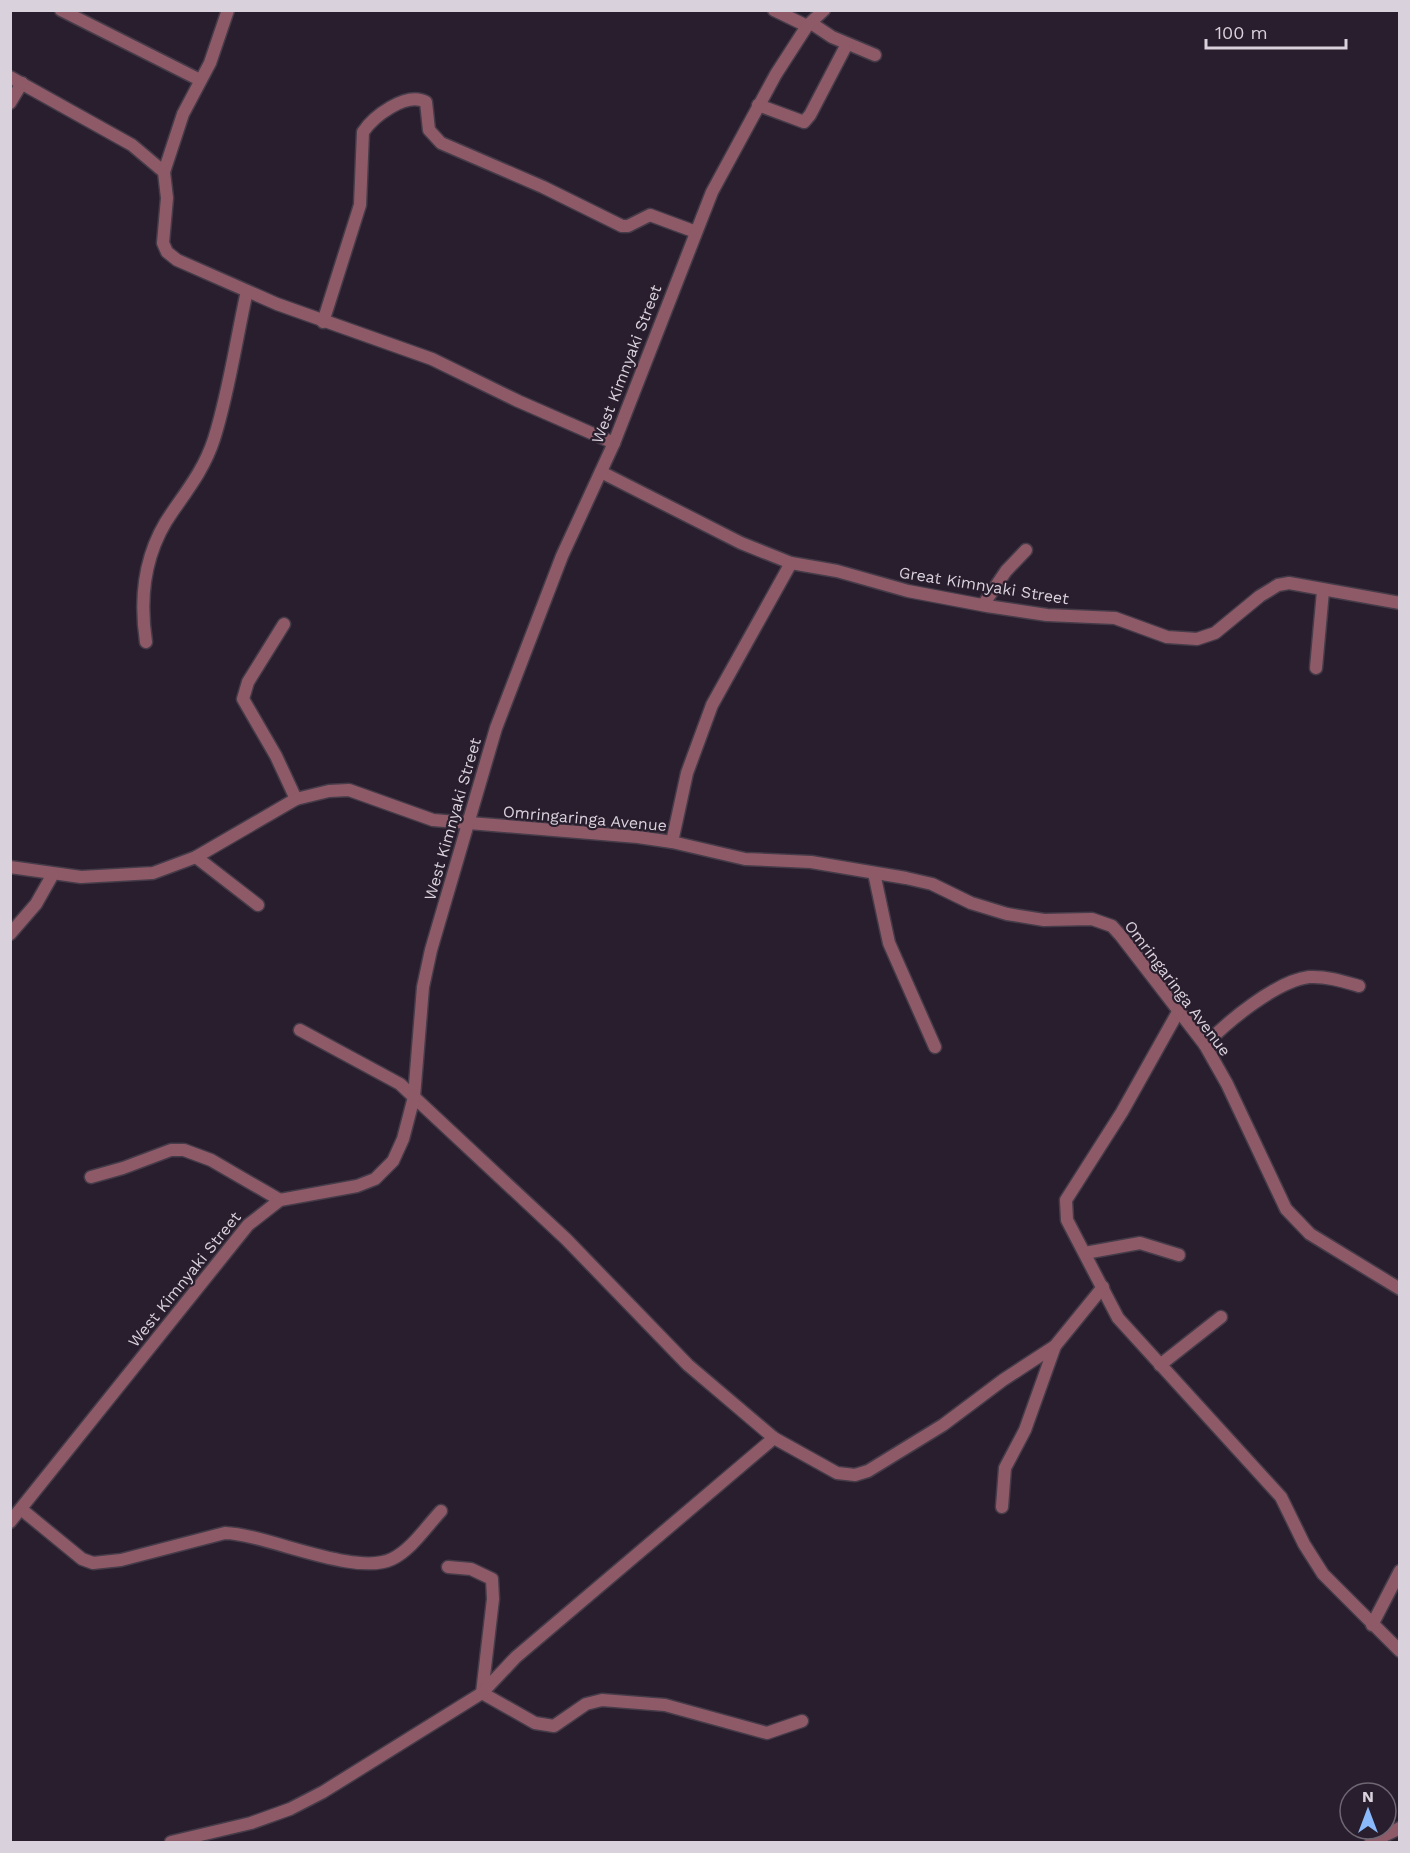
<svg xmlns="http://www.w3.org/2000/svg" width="1410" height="1853" font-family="'Work Sans',sans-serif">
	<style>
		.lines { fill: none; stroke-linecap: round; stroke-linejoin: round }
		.minor-casing { stroke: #453b49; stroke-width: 15 }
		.minor { stroke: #8e5a67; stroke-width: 12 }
		.labels { text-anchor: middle; stroke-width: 4.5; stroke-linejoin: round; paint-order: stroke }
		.street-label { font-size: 16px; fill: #d9d2dc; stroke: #291e2d }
	</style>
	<rect width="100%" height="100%" fill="#291e2d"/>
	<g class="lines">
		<defs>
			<g id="minor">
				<path d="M 61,10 L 200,80"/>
				<path d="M 774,10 L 807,26"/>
				<path d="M 811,23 L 832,37 L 875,55"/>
				<path d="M 10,77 L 132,145 L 164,172 L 167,198 L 163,243 L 167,252 L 177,260 L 277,304 L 432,359 L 518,401 L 614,443"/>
				<path d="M 10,103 L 22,83"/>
				<path d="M 758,105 L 804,122 L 810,115 L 847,44"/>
				<path d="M 164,172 L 183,114 L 210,63 L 228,10"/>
				<path d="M 323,322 L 360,205 L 363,132 C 373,117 406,91 426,102 L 429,130 L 441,143 L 543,187 L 622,226 L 628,226 L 650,215 L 696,232"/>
				<path d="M 601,472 L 741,543 L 791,563 L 837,571 L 908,591 L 987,606 L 1047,615 L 1115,618 L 1167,637 L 1197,639 L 1215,633 L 1260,596 L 1278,585 L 1289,583 L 1400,603"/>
				<path d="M 983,605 L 1006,571 L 1026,550"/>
				<path d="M 284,624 L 248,682 L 243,699 L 276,756 L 296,799"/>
				<path d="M 146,642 C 139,596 145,550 173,511 C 189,488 205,467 214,439 C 229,392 236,340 247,291"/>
				<path d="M 1316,668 L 1323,591"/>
				<path d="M 672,842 L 687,773 L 712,705 L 791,563"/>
				<path d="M 196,857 L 258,905"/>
				<path d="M 10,867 L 81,877 L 153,873 L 196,857 L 296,799 L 329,791 L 349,790 L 433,820 L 638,837 L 672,842 L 745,859 L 811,862 L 906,878 L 932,884 L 971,903 L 1007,914 L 1044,920 L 1092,919 L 1112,926 L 1121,936 L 1205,1045 L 1227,1084 L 1286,1209 L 1310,1234 L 1400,1289"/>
				<path d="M 874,873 L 889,943 L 935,1047"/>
				<path d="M 10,934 L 36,904 L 53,874"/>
				<path d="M 1178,1012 L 1122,1112 L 1066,1200 L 1067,1220 L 1118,1318 L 1281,1497 L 1304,1544 L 1323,1574 L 1400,1651"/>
				<path d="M 300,1030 L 400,1084 L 566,1239 L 688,1365 L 774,1438 L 837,1473 L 855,1475 L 868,1471 L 943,1425 L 1003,1380 L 1055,1346 L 1103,1287"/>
				<path d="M 1205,1045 C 1227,1022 1276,981 1309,977 C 1326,976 1342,981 1359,986"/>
				<path d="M 91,1177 L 123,1168 L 171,1150 L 184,1150 L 211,1160 L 280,1200"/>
				<path d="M 1085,1253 L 1140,1243 L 1179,1255"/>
				<path d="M 1160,1365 L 1221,1317"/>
				<path d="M 1002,1507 L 1005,1468 L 1025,1430 L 1055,1346"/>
				<path d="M 21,1509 L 82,1559 L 93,1563 L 121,1560 L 225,1533 C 266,1534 355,1577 392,1559 C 411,1550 426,1527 441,1511"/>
				<path d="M 10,1522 L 248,1225 L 280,1200 L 357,1186 L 375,1179 L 393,1161 L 403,1139 L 414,1097 L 423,987 L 431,950 L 496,728 L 562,556 L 614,443 L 712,192 L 776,74 L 807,26 L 824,10"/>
				<path d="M 448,1567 L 471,1569 L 492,1579 L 493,1599 L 482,1693 L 535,1723 L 554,1726 L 586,1704 L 602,1700 L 665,1705 L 767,1733 L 802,1721"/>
				<path d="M 1372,1625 L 1400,1571"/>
				<path d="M 171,1842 L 251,1823 L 290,1809 L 323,1792 L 482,1693 L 516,1657 L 774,1438"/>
				<path d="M 1371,1842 L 1400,1828"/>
			</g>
		</defs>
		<use href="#minor" class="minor-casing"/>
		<use href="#minor" class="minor"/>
	</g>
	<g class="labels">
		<g class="street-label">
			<text transform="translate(626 364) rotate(-69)" y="6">West Kimnyaki Street</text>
			<text transform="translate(984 585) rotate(9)" y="6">Great Kimnyaki Street</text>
			<text transform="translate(585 818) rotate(5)" y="6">Omringaringa Avenue</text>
			<text transform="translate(452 819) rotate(-74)" y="6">West Kimnyaki Street</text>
			<text transform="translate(1178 988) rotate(53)" y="6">Omringaringa Avenue</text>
			<text transform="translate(184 1279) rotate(-51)" y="6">West Kimnyaki Street</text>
		</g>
	</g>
	<rect width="1410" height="1853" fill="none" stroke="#d9d2dc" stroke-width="24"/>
	<g transform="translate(1368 1811)"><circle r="28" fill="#291e2d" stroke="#6f6673" stroke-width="1.5"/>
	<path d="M0-4.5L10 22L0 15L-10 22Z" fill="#8abafc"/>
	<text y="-9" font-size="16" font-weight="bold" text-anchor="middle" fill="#d9d2dc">N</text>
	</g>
	<path d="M1206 39v9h140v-9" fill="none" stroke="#d9d2dc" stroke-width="3"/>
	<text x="1215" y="39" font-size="18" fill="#d9d2dc" stroke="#291e2d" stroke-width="4.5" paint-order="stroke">100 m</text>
</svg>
